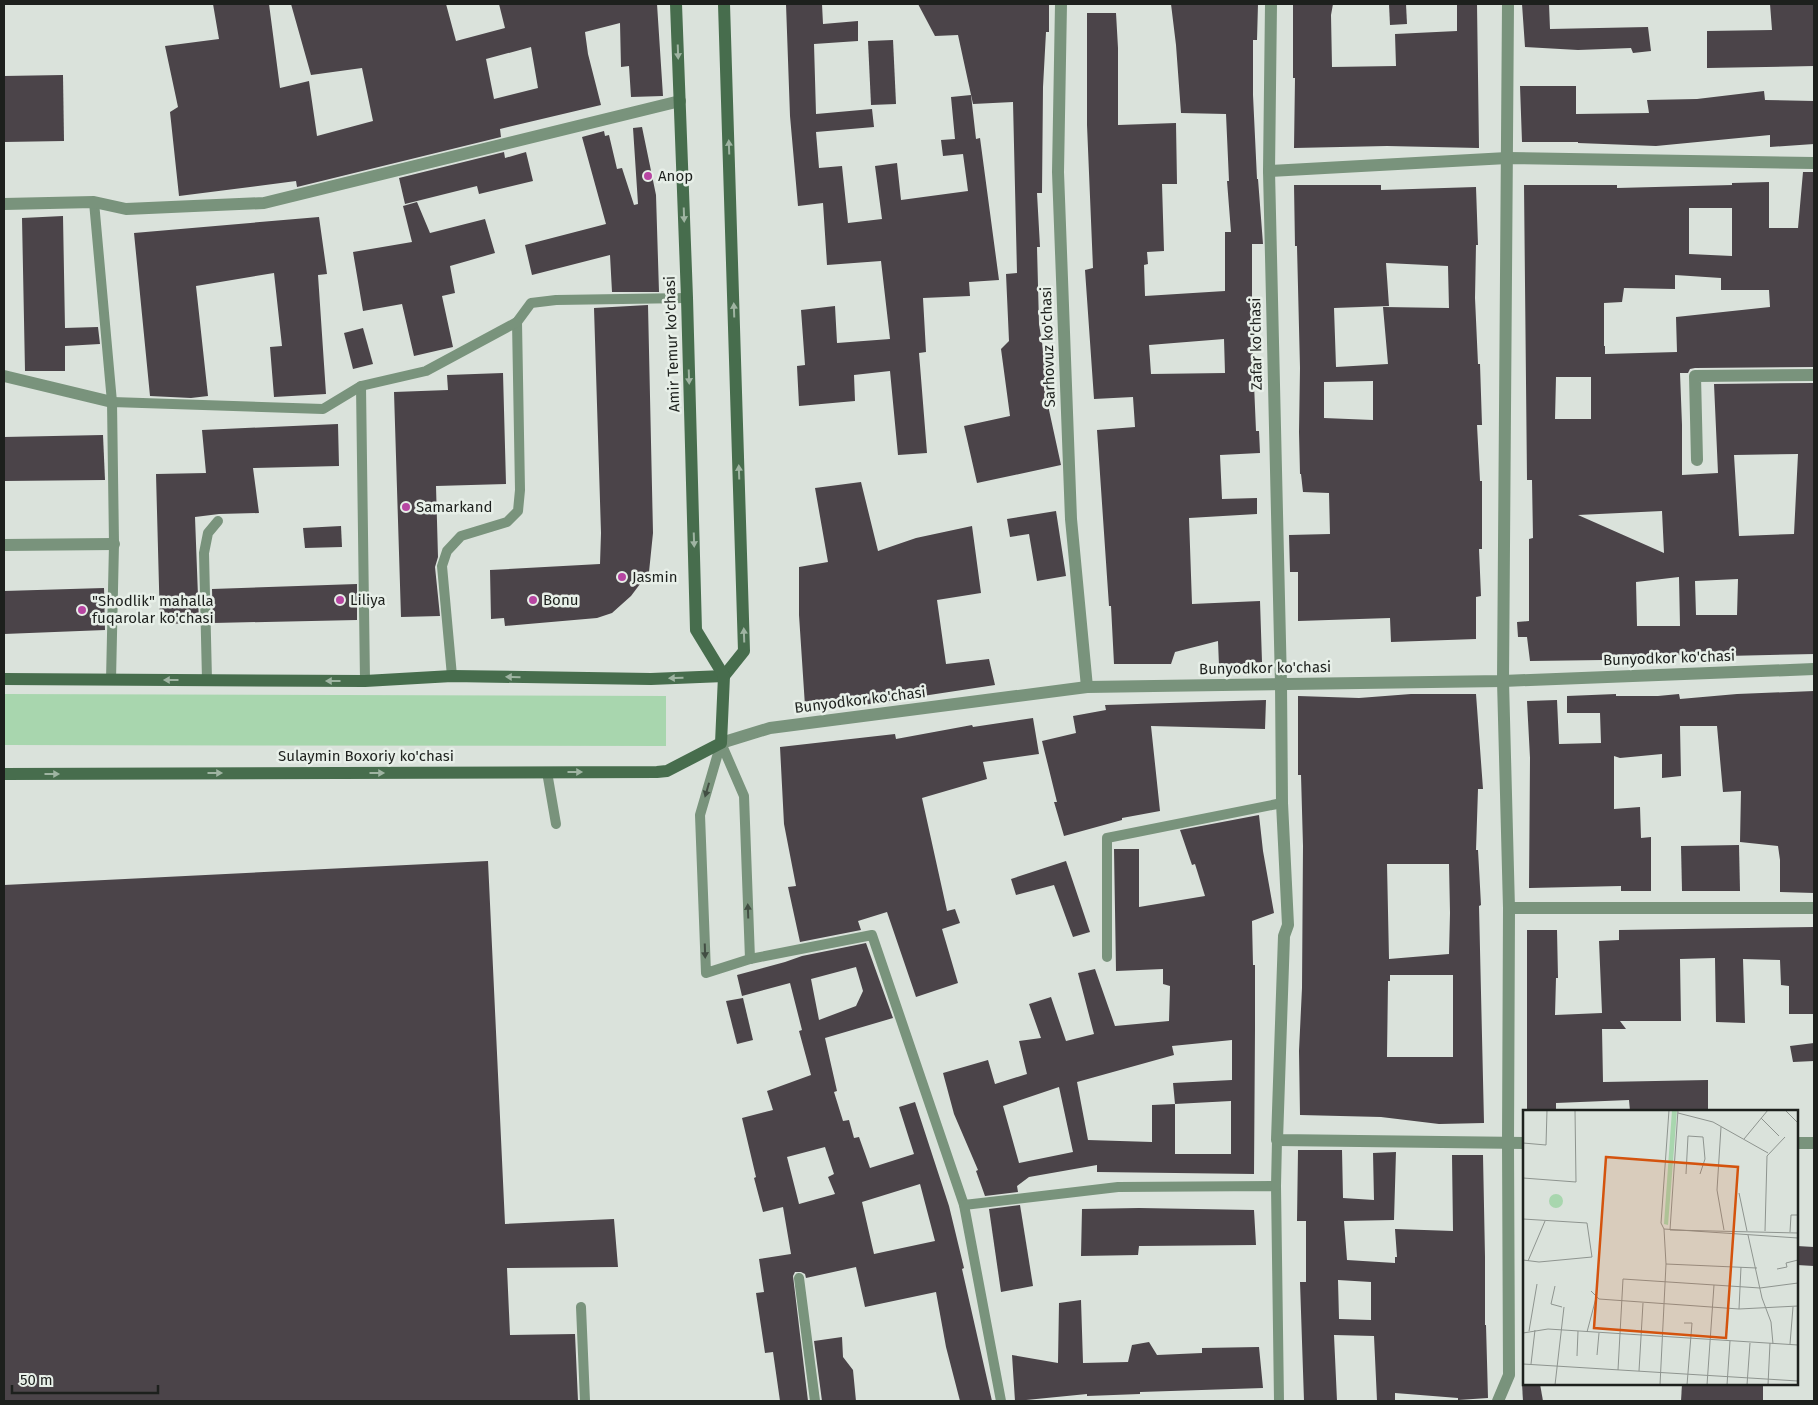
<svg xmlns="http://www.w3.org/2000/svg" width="1818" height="1405" font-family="'Fira Sans',sans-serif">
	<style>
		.green { fill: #a8d6ae }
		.building { fill: #4b4449; fill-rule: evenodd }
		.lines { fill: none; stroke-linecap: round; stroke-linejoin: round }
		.service { stroke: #79937c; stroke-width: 10 }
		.minor { stroke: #79937c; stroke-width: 12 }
		.secondary { stroke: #476d4d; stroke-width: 12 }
		.oneway { fill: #9fb4a2 }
		.oneway2 { fill: #424e43 }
		.poi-dot { fill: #b746a2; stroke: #e7efe8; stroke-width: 2 }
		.labels { text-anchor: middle; stroke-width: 5; stroke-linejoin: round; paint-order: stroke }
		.poi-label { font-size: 15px; fill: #1d201d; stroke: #e7efe8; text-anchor: start }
		.street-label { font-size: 15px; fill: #1d201d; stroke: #e7efe8 }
		.inset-road { fill: none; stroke: #8e948f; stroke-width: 1 }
		.view { fill: #d4530e; fill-opacity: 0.15; stroke: #d4530e; stroke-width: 2.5 }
		.inset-edge { fill: none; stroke: #1d201d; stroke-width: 2.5 }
	</style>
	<rect width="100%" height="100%" fill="#dae2db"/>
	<path class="green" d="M 4,694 L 666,696 L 666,746 L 4,745 Z"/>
	<g class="building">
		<path d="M 213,4 L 269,4 L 280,88 L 309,81 L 317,136 L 373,121 L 362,68 L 311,75 L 291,4 L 446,4 L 456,41 L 505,28 L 499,4 L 657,4 L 663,96 L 631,97 L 629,66 L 621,67 L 620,23 L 585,32 L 588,54 L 601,105 L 500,129 L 501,137 L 297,187 L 296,181 L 179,196 L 170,112 L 178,107 L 165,46 L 219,39 ZM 531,47 L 538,88 L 494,99 L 486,59 Z"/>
		<path d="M 786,4 L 822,4 L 823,24 L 858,21 L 858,41 L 814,44 L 816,114 L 872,109 L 874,127 L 816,132 L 819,168 L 842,166 L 848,223 L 882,219 L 875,166 L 897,163 L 901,200 L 968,191 L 963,154 L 943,156 L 941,140 L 955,139 L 951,97 L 971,95 L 976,139 L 980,138 L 999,280 L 969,282 L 970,296 L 923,298 L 926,352 L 919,353 L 927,453 L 898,455 L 890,371 L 854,375 L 855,401 L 799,406 L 797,366 L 805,365 L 801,310 L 835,306 L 837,343 L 890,339 L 881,261 L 827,265 L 823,203 L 798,206 L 790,116 Z"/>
		<path d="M 918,4 L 1049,4 L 1049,32 L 1046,32 L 1043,87 L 1042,193 L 1037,193 L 1040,247 L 1037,247 L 1039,324 L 1049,386 L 1044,387 L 1061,465 L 977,483 L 964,426 L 1010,416 L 1001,349 L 1009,341 L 1006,274 L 1017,273 L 1013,102 L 973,104 L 958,35 L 935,36 Z"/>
		<path d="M 1171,4 L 1258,4 L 1257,40 L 1253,40 L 1253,95 L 1257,179 L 1258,179 L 1263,244 L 1252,244 L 1252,337 L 1256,431 L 1259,431 L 1260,453 L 1220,455 L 1222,499 L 1257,498 L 1257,514 L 1189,518 L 1192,604 L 1260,601 L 1262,662 L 1219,666 L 1218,641 L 1175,652 L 1171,664 L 1114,664 L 1111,606 L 1109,606 L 1097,430 L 1135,427 L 1133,397 L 1094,399 L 1085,270 L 1093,268 L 1087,125 L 1087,13 L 1116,13 L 1118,48 L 1118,125 L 1176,123 L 1177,184 L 1162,184 L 1164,251 L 1147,252 L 1148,264 L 1144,265 L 1145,296 L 1225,291 L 1225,232 L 1231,232 L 1227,181 L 1229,181 L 1226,114 L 1181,113 L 1176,45 ZM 1224,339 L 1225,373 L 1151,374 L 1149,345 Z"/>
		<path d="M 1293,4 L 1333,4 L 1331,15 L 1332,67 L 1396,66 L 1395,34 L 1457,31 L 1457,4 L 1477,4 L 1479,148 L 1387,146 L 1294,148 L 1295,78 L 1293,78 Z"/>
		<path d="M 1389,4 L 1406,4 L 1407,24 L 1390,25 Z"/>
		<path d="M 1522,4 L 1549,4 L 1550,29 L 1648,27 L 1651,51 L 1633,53 L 1631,48 L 1578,50 L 1525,47 Z"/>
		<path d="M 1770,4 L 1814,4 L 1814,66 L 1707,68 L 1707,31 L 1772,30 Z"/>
		<path d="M 893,40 L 896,104 L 871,105 L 868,41 Z"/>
		<path d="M 63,75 L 64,141 L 4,142 L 4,76 Z"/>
		<path d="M 1520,86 L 1576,86 L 1576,114 L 1649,113 L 1647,100 L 1697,99 L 1764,91 L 1765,100 L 1814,101 L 1814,144 L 1770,147 L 1770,135 L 1656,146 L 1578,143 L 1578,142 L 1522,142 Z"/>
		<path d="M 642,127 L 656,195 L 659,292 L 612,292 L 610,255 L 532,275 L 525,245 L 606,224 L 582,137 L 604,131 L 605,136 L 609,135 L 617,169 L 622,168 L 634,205 L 638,204 L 633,128 Z"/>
		<path d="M 504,152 L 505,158 L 526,152 L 533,181 L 479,194 L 477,186 L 405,204 L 399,178 Z"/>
		<path d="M 1803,172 L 1814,172 L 1814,367 L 1695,368 L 1690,369 L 1688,373 L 1680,373 L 1682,425 L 1682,475 L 1718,473 L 1714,384 L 1814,383 L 1814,654 L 1682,657 L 1682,655 L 1603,660 L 1530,661 L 1527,637 L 1518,637 L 1517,622 L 1529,621 L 1529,539 L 1533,538 L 1532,480 L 1527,480 L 1524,185 L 1617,185 L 1617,188 L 1732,185 L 1732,183 L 1769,182 L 1769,228 L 1798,228 ZM 1689,208 L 1732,208 L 1732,256 L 1689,254 ZM 1675,275 L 1721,278 L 1721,290 L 1769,290 L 1770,307 L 1676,317 L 1677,352 L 1605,354 L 1605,346 L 1604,346 L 1604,303 L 1622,302 L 1624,288 L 1675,289 ZM 1556,377 L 1591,377 L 1591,419 L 1555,419 ZM 1798,454 L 1794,534 L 1739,536 L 1734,455 ZM 1662,511 L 1664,553 L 1578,515 ZM 1679,577 L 1680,626 L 1637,626 L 1636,582 ZM 1738,579 L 1737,615 L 1696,615 L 1695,581 Z"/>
		<path d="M 1294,185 L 1381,185 L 1381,190 L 1476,187 L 1478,245 L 1476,245 L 1475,298 L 1478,364 L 1480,364 L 1482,425 L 1477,425 L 1480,481 L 1482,481 L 1482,549 L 1479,549 L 1481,596 L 1476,597 L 1476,639 L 1391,642 L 1390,618 L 1298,621 L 1298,572 L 1290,572 L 1289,535 L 1330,534 L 1329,493 L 1303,492 L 1301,474 L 1300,474 L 1299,432 L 1300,368 L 1297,246 L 1295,246 ZM 1386,263 L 1448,266 L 1449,308 L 1383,307 L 1388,364 L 1336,367 L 1334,308 L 1389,306 ZM 1373,381 L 1373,420 L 1324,418 L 1324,382 Z"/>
		<path d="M 417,202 L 430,233 L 485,219 L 495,253 L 450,266 L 455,293 L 442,296 L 453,347 L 414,356 L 402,304 L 363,311 L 353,252 L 412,242 L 403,206 Z"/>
		<path d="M 63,216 L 65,328 L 98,327 L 100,344 L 65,346 L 65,371 L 25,371 L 22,218 Z"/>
		<path d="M 319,217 L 327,274 L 318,275 L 326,394 L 274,397 L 270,347 L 282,346 L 274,273 L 196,286 L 208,396 L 191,398 L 150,396 L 134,233 Z"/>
		<path d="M 648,305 L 653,533 L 649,572 L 631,596 L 612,613 L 597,618 L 505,626 L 504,618 L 491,619 L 490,570 L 600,564 L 601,533 L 594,308 Z"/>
		<path d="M 363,328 L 373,364 L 353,369 L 344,333 Z"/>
		<path d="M 503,373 L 506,484 L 436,486 L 438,557 L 435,567 L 440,616 L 401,617 L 394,392 L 448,390 L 447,375 Z"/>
		<path d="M 338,424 L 339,466 L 253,468 L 259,513 L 219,514 L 195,517 L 199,623 L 160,624 L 156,474 L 206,473 L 202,430 Z"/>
		<path d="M 103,435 L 105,480 L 4,481 L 4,437 Z"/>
		<path d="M 861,482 L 878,551 L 916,538 L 972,526 L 981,593 L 937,600 L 946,664 L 989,659 L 995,685 L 870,704 L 805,706 L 799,615 L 799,567 L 828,562 L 815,488 Z"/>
		<path d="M 1056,511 L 1066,576 L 1037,581 L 1029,534 L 1010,537 L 1007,519 Z"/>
		<path d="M 341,526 L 342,547 L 305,548 L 303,528 Z"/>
		<path d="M 357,584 L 357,620 L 213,623 L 212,589 Z"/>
		<path d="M 104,588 L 105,630 L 4,634 L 4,591 Z"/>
		<path d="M 1814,691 L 1814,893 L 1780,892 L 1780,860 L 1778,846 L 1740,842 L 1741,791 L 1723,792 L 1717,726 L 1680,726 L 1681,776 L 1662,778 L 1662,754 L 1620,758 L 1614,756 L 1614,809 L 1640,807 L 1641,838 L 1651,837 L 1651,891 L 1621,891 L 1621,886 L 1529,888 L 1530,758 L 1527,701 L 1557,700 L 1559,744 L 1601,743 L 1600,713 L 1567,713 L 1567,696 L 1616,694 L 1616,696 L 1658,696 L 1679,694 L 1680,699 L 1737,694 Z"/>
		<path d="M 1411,694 L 1476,694 L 1483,789 L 1478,789 L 1476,850 L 1478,850 L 1481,905 L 1479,906 L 1484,1123 L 1439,1124 L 1381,1117 L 1300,1115 L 1299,1051 L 1302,988 L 1303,846 L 1301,775 L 1298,775 L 1298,696 L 1359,698 ZM 1387,864 L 1449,864 L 1450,913 L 1449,954 L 1389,959 ZM 1390,975 L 1453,975 L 1453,1057 L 1387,1057 L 1388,981 L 1390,981 Z"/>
		<path d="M 1266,700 L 1265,729 L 1151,726 L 1160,811 L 1122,818 L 1122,820 L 1064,836 L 1054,802 L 1057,802 L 1042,741 L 1076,733 L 1073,716 L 1106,710 L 1105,705 Z"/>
		<path d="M 1033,718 L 1039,754 L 983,762 L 987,779 L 922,798 L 947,911 L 955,909 L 960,923 L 942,929 L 958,983 L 916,997 L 887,912 L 858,921 L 861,930 L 800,942 L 788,887 L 796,886 L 784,824 L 780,747 L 895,734 L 896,739 L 972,725 L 973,727 Z"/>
		<path d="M 1259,815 L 1263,851 L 1274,913 L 1252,921 L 1253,965 L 1255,965 L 1255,1029 L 1254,1174 L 1097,1172 L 1097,1165 L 1029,1177 L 1017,1186 L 1018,1192 L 985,1196 L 976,1171 L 978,1170 L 954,1114 L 943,1073 L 988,1060 L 995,1084 L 1027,1074 L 1019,1041 L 1041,1038 L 1029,1004 L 1051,997 L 1066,1041 L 1094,1034 L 1078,973 L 1095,969 L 1115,1026 L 1169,1021 L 1170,986 L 1163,984 L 1163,969 L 1116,971 L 1114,849 L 1139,849 L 1139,907 L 1205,896 L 1195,864 L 1192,865 L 1180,830 ZM 1232,1040 L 1232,1080 L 1173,1083 L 1175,1104 L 1152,1105 L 1152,1142 L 1088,1140 L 1077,1082 L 1174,1055 L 1172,1046 ZM 1059,1087 L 1073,1152 L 1019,1163 L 1003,1106 ZM 1231,1101 L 1231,1154 L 1175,1154 L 1175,1104 Z"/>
		<path d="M 1739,845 L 1740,891 L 1682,891 L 1681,846 Z"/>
		<path d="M 488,861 L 505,1224 L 614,1219 L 618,1267 L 507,1268 L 510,1335 L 575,1334 L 578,1401 L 4,1401 L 4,885 Z"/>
		<path d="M 1066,861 L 1090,932 L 1073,937 L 1054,885 L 1016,895 L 1011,879 Z"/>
		<path d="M 1814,927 L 1814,1014 L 1789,1014 L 1789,986 L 1781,985 L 1780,960 L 1743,959 L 1745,1023 L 1716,1022 L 1715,958 L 1680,959 L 1681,1021 L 1620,1021 L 1626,1029 L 1602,1029 L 1603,1082 L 1708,1080 L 1708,1111 L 1630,1111 L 1629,1100 L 1556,1103 L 1556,1111 L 1527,1111 L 1527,930 L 1557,930 L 1558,978 L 1556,978 L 1555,1015 L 1602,1013 L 1599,941 L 1619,940 L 1619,930 Z"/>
		<path d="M 866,943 L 893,1018 L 825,1038 L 837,1091 L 834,1092 L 843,1121 L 849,1120 L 854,1138 L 859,1137 L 870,1168 L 914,1154 L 899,1107 L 915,1102 L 949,1206 L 964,1268 L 962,1269 L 992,1401 L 960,1401 L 946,1347 L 936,1292 L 865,1307 L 856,1267 L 806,1278 L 805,1274 L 801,1272 L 795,1272 L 793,1276 L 808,1401 L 780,1401 L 773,1352 L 765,1353 L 756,1293 L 764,1292 L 759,1259 L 791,1254 L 783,1207 L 763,1212 L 754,1178 L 756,1177 L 742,1118 L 773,1110 L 767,1091 L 811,1075 L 799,1031 L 802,1030 L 790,983 L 742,996 L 737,975 L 785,962 L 802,956 ZM 856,967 L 863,991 L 856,1006 L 819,1020 L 811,979 ZM 825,1147 L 834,1174 L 828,1177 L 835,1194 L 799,1204 L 787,1157 ZM 920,1184 L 935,1241 L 874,1254 L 862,1202 Z"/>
		<path d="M 743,998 L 753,1040 L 737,1044 L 726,1001 Z"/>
		<path d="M 1814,1043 L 1814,1061 L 1793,1062 L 1790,1046 Z"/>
		<path d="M 1298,1150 L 1342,1150 L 1343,1198 L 1374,1200 L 1373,1153 L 1396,1152 L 1394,1220 L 1344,1221 L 1347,1260 L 1395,1263 L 1395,1257 L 1397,1257 L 1395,1229 L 1453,1231 L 1452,1155 L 1483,1155 L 1485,1257 L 1485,1325 L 1486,1325 L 1488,1398 L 1458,1400 L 1458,1398 L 1395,1393 L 1395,1401 L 1377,1401 L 1374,1336 L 1334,1335 L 1337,1401 L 1304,1401 L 1300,1282 L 1306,1282 L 1306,1221 L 1297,1221 ZM 1338,1280 L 1371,1282 L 1371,1320 L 1339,1319 Z"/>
		<path d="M 1020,1205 L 1033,1286 L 1001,1292 L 989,1209 Z"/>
		<path d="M 1139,1208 L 1254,1210 L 1256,1245 L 1139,1246 L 1138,1255 L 1081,1256 L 1082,1209 Z"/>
		<path d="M 1797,1246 L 1814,1247 L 1814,1266 L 1797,1265 Z"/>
		<path d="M 1081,1300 L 1083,1363 L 1128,1362 L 1132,1345 L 1149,1342 L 1157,1355 L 1202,1353 L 1202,1348 L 1259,1347 L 1263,1388 L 1140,1392 L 1140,1394 L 1087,1396 L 1087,1394 L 1015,1401 L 1012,1355 L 1058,1363 L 1059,1303 Z"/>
		<path d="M 842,1337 L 843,1357 L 853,1370 L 856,1401 L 822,1401 L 814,1341 Z"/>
		<path d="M 1522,1384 L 1540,1384 L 1543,1401 L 1523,1401 Z"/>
		<path d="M 1682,1384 L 1763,1384 L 1763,1401 L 1681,1401 Z"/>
	</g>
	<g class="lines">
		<g class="service">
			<path d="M 94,202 L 112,402"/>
			<path d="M 361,386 L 365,681"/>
			<path d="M 452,676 L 442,566 L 447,551 L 461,536 L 507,522 L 518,511 L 520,490 L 517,322 L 531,303 L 556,300 L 687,298"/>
			<path d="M 111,680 L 114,544 L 112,402 L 323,409 L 361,386 L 426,371 L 517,322"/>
			<path d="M 207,680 L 204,553 L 208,533 L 218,521"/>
			<path d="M 721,743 L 700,815 L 706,973 L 750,959 L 872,935 L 964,1205 L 1118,1187 L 1276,1186 L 1279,1401"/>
			<path d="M 721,743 L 744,796 L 750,959"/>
			<path d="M 547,772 L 556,824"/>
			<path d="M 1107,957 L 1107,838 L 1282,803"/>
			<path d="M 1276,1186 L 1277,1140"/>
			<path d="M 964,1205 L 1001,1401"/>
			<path d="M 799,1278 L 815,1401"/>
			<path d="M 581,1307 L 585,1401"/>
		</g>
		<g class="minor">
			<path d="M 1061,4 L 1058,172 L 1071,519 L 1087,687"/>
			<path d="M 1271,4 L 1269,171 L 1281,684 L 1282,803 L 1288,925 L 1284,936 L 1277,1140 L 1524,1143"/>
			<path d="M 1269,171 L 1507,158 L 1814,163"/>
			<path d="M 4,204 L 94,202 L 126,209 L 264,203 L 680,101"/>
			<path d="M 4,376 L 112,402"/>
			<path d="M 1697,460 L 1695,376 L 1814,375"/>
			<path d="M 4,545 L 114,544"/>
			<path d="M 721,743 L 770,728 L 1087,687 L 1503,681 L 1814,669"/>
			<path d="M 1509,908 L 1814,908"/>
			<path d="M 1797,1143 L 1814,1143"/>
			<path d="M 1498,1401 L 1509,1375 L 1508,1143 L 1509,908 L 1503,681 L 1508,4"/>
		</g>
		<g class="secondary">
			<path d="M 724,4 L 744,651 L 724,676"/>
			<path d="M 4,679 L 365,681 L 452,676 L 651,679 L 724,676"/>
			<path d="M 4,774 L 657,772 L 667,771 L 721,743 L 724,676 L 696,630 L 687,298 L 676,4"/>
		</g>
	</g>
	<defs><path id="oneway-solid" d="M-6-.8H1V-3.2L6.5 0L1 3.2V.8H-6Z" transform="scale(1.25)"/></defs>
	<g class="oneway">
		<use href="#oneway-solid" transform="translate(678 52) rotate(88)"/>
		<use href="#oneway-solid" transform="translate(729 147) rotate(-92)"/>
		<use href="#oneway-solid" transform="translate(684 215) rotate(88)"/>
		<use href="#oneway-solid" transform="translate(734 310) rotate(-92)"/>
		<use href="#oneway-solid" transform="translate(689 377) rotate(88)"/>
		<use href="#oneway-solid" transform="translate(739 472) rotate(-92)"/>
		<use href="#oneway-solid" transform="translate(694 540) rotate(88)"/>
		<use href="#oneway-solid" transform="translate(744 635) rotate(-92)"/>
		<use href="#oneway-solid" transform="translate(513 677) rotate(-179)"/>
		<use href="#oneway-solid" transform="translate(676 678) rotate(178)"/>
		<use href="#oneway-solid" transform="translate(171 680) rotate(-180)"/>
		<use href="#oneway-solid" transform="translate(333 681) rotate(-180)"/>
		<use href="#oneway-solid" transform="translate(575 772)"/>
		<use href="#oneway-solid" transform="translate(215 773)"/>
		<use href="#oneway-solid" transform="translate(377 773)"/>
		<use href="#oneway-solid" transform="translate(52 774)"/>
	</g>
	<g class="oneway2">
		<use href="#oneway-solid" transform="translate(707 790) rotate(106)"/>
		<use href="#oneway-solid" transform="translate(748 911) rotate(-92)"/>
		<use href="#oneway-solid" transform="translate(705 951) rotate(88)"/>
	</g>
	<g class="poi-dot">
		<circle cx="648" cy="176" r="5"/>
		<circle cx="406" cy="507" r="5"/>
		<circle cx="622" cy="577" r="5"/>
		<circle cx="340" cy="600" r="5"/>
		<circle cx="533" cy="600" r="5"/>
		<circle cx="82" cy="610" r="5"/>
	</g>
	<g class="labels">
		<g class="poi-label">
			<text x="658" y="181">Anop</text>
			<text x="416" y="512">Samarkand</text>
			<text x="632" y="582">Jasmin</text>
			<text x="350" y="605">Liliya</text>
			<text x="543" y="605">Bonu</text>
			<text x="92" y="606">"Shodlik" mahalla<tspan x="92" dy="17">fuqarolar ko'chasi</tspan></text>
		</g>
		<g class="street-label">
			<text transform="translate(672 344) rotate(-92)" y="5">Amir Temur ko'chasi</text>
			<text transform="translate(1256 344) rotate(-91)" y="5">Zafar ko'chasi</text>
			<text transform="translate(1048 347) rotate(-92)" y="5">Sarhovuz ko'chasi</text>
			<text transform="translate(1669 658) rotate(-2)" y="5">Bunyodkor ko'chasi</text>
			<text transform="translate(1265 668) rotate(-1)" y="5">Bunyodkor ko'chasi</text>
			<text transform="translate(860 700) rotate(-7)" y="5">Bunyodkor ko'chasi</text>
			<text x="366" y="761">Sulaymin Boxoriy ko'chasi</text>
		</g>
	</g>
	<g transform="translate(1523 1110)">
		<rect width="275" height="275" fill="#dae2db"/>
		<path d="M 149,0 L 154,0 L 145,115 L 141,114 ZM26 91a7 7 0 1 1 14 0a7 7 0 1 1-14 0Z" fill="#a8d6ae"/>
		<path class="inset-road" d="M 146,0 L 138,113 L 141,119 L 275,128M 262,0 L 275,13M 155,3 L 190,12 L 245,43M 238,8 L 256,26M 198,17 L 194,80 L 201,120M 221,29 L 245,0M 0,33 L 23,35 L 24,0M 163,64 L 165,26 L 180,27 L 182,49 L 177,64M 0,68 L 53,72 L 52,0M 216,83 L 224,121M 0,109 L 64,113 L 69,147 L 16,152 L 0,150M 147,120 L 275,123M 147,120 L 155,0M 242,121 L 244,46 L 262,27M 267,122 L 268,105 L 275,105M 225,125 L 239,188 L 248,212 L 250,234M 5,151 L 22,111M 143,154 L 234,158M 254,159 L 264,157 L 263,153 L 275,150M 32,176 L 28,194 L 39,197M 68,181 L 76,189 L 216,199 L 275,196M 216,199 L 218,157M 161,213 L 169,213 L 164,275M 6,221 L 14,174M 64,222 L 73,188M 0,223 L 25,219 L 275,235M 267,234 L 270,197M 74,245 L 76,223M 54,246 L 55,221M 0,254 L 275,271M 8,254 L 12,220M 95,260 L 100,169 L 237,178 L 275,173M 116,261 L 120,193M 32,275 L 41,197M 137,275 L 143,154 L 141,119M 184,275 L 191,175M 204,275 L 207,231M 224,275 L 227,233M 245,275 L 247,233"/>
		<path class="view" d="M 83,47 L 215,57 L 203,228 L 71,218 Z"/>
		<rect width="275" height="275" class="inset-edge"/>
	</g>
	<rect width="1818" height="1405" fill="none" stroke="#1d201d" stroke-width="10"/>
	<path d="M12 1385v8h146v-8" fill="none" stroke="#1d201d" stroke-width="2.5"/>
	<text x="20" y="1385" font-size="15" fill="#1d201d" stroke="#e7efe8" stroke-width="4" paint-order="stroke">50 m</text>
</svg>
